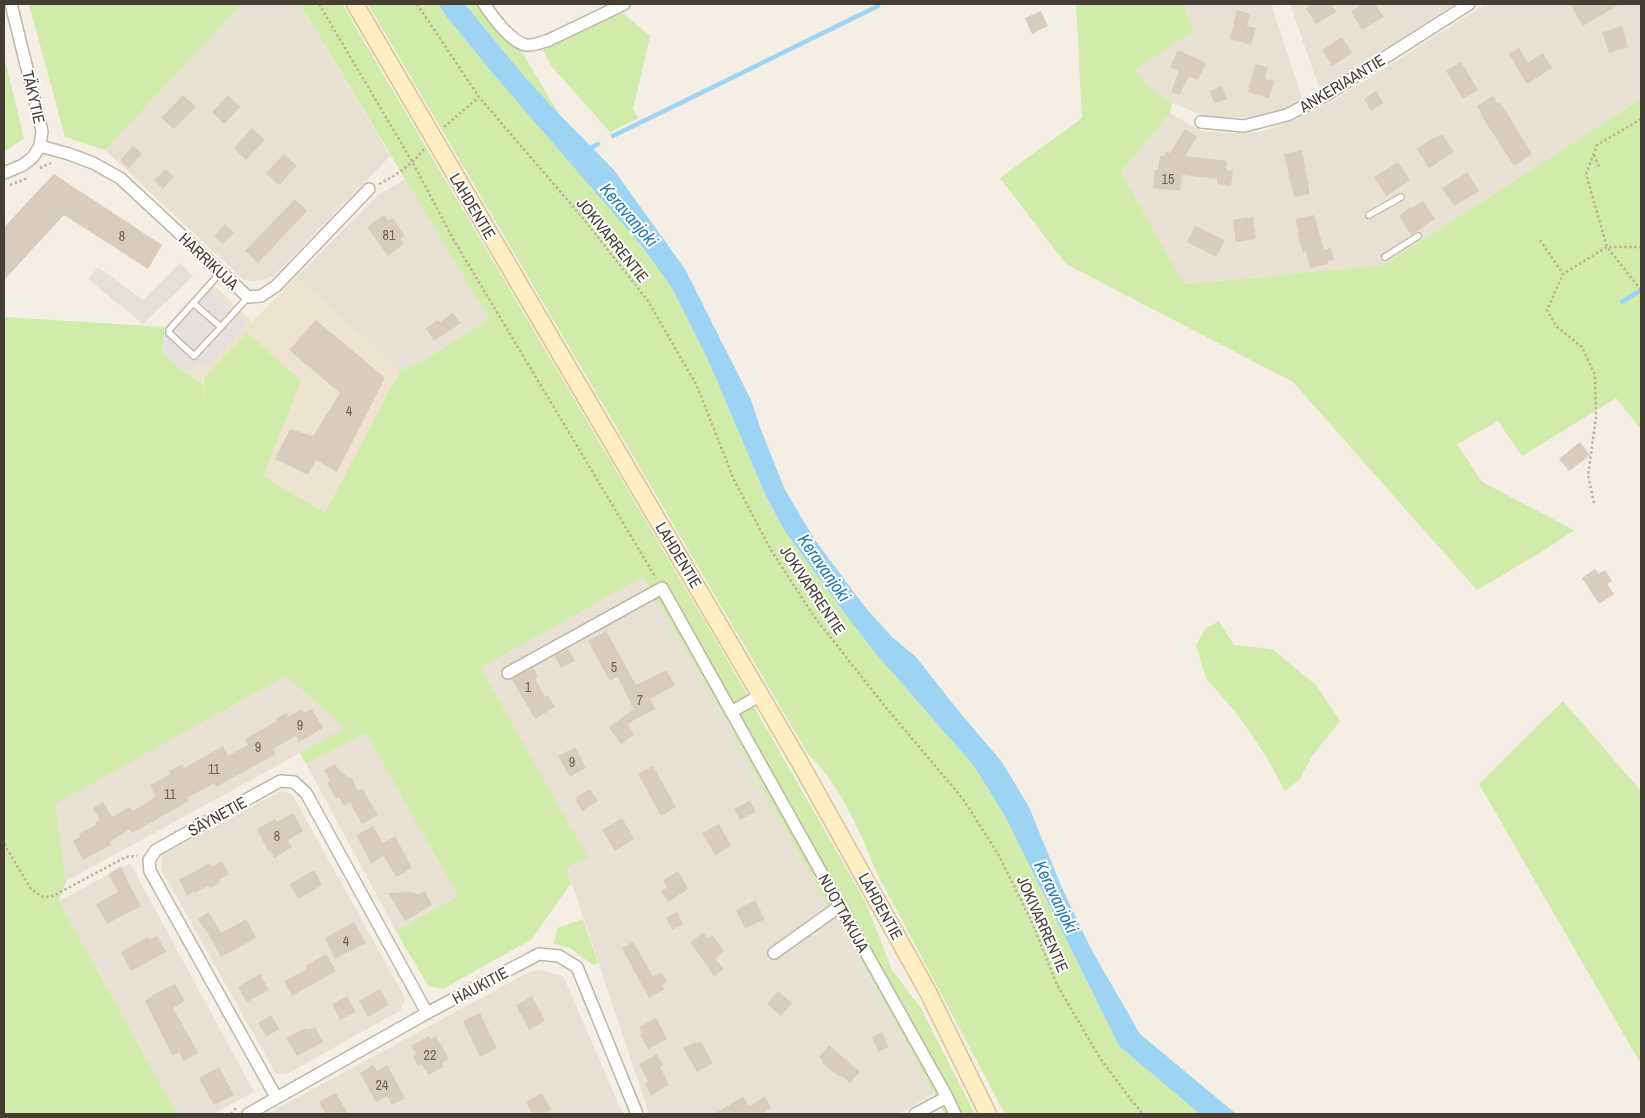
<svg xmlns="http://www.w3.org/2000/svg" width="1645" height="1118" viewBox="0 0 1645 1118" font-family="'Archivo Narrow',sans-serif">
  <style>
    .residential { fill: #e8e0d2 }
    .education { fill: #eee3ce }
    .green { fill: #d1ebab }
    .parking { fill: #e4e1dd }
    .water { fill: #9dd4f4 }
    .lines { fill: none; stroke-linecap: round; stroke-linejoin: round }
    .stream { stroke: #9dd4f4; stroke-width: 4.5 }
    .building { fill: #d9ccbc }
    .service-casing { stroke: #bfb6a7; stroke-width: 8 }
    .minor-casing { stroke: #bfb6a7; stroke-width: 14 }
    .secondary-casing { stroke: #dac493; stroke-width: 19 }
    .path { stroke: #c2b197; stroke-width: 2.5; stroke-dasharray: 2.5 2.5; stroke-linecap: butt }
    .service { stroke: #fff; stroke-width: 5.5 }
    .minor { stroke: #fff; stroke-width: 11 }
    .secondary { stroke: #ffeec3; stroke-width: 16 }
    .labels { text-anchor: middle; stroke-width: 4; stroke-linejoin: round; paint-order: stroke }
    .number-label { font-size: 14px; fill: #6b6256 }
    .street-label { font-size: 16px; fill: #463e34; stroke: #fff }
    .water-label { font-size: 18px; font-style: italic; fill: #267bb1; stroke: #fff }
  </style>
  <rect width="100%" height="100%" fill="#f4eee5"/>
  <!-- residential -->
  <path class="residential" d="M242,4H300L390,156L274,276L258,281L244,280L105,150Z
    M1184,4H1271L1303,101L1274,113L1252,117L1210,118L1172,103L1151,89L1135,70L1193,32Z
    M1290,4H1455L1320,90Z
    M1486,4H1641V99L1384,265L1183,284L1121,172L1170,113L1201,131L1230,133L1261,132L1296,119L1336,99Z
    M405,179L489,319L423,361L400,371L296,277L378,195Z
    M643,577L730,725L756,777L828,905L841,923L934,1093L899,1114H649L567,868L587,858L481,668Z
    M286,676L346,728L66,881L54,804Z
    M366,733L458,896L396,931L306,764Z
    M281,791L292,794L405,998L401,1010L287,1074H276L161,869L162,855Z
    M130,863L254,1092L213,1114H177L59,901Z
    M542,970L563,976L623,1114H267L529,972Z"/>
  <!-- education -->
  <path class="education" d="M296,277L400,371L326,514L209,444L203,384L182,370L162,351L165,327L209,280L252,322Z"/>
  <!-- green -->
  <path class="green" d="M29,4H242L105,150L65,137Z
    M300,4H342L724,654L866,903L892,970L920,1007L975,1114H944L934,1093L841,923L828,905L756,777L730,725L643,577L481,668L588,858L567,868L571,883L532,939L443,989L428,986L396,931L458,896L366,733L306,764L300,753L345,728L286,676L55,804L66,881L59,901L177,1114H4V317L165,327L162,351L182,370L203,384L206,411L204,378L247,333L301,381L263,476L325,513L400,371L423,361L489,319Z
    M368,4H438L446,16L641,245L672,288L709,362L765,494L784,530L848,618L877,655L974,766L1006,818L1119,1046L1200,1114H1005L877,873C860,832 841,786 808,754Z
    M465,4H493L559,114L524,76Z
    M1076,4H1184L1193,32L1135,70L1151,89L1172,103L1170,113L1121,172L1184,284L1384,265L1641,99V429L1616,398L1522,456L1498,421L1457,444L1482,482L1574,530L1538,554L1477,590L1293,382L1066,264L1000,178L1082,118Z
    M622,12L650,36L633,109L638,118L610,132L552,67L543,50Z
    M4,56L24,138L4,152Z
    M1219,621L1234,645L1272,649L1316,685L1340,721L1312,756L1300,779L1285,791L1264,753L1237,714L1206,678L1196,645L1205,629Z
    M1563,701L1641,791V1064L1479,784Z
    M583,919L598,963L593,965L570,948L554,944L557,928Z"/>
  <!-- parking -->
  <path class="parking" d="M180,263L193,276L143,324L88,279L98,267L143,300Z
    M205,284L247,323L210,364L198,362L196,363L194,372L182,370L162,351L165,327Z"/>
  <!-- water -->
  <path class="water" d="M438,4H465L524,76L559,114L614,170L685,269L751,400L761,430L785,490L815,540L865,607L891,636L916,657L961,714L1002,762L1029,807L1062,888L1091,949L1140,1034L1236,1114H1200L1119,1046L1006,818L974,766L877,655L848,618L784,530L765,494L709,362L672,288L641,245L496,77L446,16Z"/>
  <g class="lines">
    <!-- stream -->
    <path class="stream" d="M613,136L878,6
      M588,149L598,144
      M1622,302L1641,290"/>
  </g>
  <!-- building -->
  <path class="building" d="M1314,4H1332L1336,12L1316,24L1306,8Z
    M1363,4H1375L1384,17L1362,30L1351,11Z
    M1570,4H1620L1583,26Z
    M1237,10L1250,14L1247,26L1256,28L1251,45L1230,39Z
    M1041,11L1048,26L1032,34L1025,18Z
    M1622,26L1628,47L1609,53L1602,32Z
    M1342,37L1352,53L1332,66L1322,50Z
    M1519,48L1528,63L1543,53L1552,68L1527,84L1509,54Z
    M1178,50L1206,63L1198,80L1189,76L1179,95L1171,92L1179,71L1170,67Z
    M1461,62L1478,90L1463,99L1446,71Z
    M1255,64L1268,67L1265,79L1274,81L1269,98L1248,92Z
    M1222,86L1227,99L1214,103L1210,91Z
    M1376,91L1383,103L1371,111L1364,99Z
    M183,95L196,107L174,129L161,118Z
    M228,95L240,107L224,124L212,112Z
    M1493,96L1498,104L1500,102L1532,154L1514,166L1481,115L1482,114L1477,106Z
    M252,128L265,140L246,160L234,148Z
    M1185,129L1197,137L1185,156L1227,161L1226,170L1233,171L1231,186L1217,184V179L1182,175L1180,191L1153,188L1155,170H1158L1160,156H1165L1166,152L1170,153Z
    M1442,134L1454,152L1429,168L1417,149L1431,139Z
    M133,146L142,154L129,168L120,160Z
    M1302,150L1310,194L1294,197L1284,154Z
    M284,154L297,166L279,185L266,173Z
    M1398,162L1410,180L1386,196L1374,177Z
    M166,169L174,177L163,189L154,180Z
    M1467,172L1479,191L1454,206L1442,188Z
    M54,174L162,245L148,269L64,215L4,280V227Z
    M295,199L307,211L258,263L245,251Z
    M1423,201L1435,219L1411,235L1399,216L1410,207L1412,208Z
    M384,215L388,221L393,218L405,236L401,239L404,244L388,256L367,227Z
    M1314,215L1324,250L1331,248L1334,260L1327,261L1328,264L1310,268L1306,251L1303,252L1299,239L1296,219Z
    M1253,217L1256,239L1236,242L1233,220Z
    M225,224L234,233L223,244L214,236Z
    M1195,226L1225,240L1217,257L1187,242Z
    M453,313L461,323L434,341L426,328L438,320L440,322Z
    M316,320L385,378L337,472L316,460L308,475L275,459L290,429L313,436L340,393L289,350Z
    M1580,442L1590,455L1569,471L1559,459Z
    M1595,569L1598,574L1605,570L1612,581L1607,584L1614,594L1599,604L1582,578Z
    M606,631L636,685L666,670L675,685L650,699L655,709L627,724L634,735L621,744L609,727L634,709L617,677L610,681L588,641Z
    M568,649L575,661L561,668L554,656Z
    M533,668L538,676L535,678L545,697L548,695L555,707L535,719L512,679Z
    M302,709L304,713L312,709L323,728L299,742L296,736L273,749L276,754L216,787L214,783L187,798L189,801L132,833L130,829L109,842L111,845L83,860L73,841L80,837L79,834L96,825L95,823L100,820L93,808L103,802L112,817L130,807L133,811L156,797L150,785L171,774L169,771L182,764L184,768L223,746L228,756L248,745L245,739L277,721L276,719L286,713L288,717Z
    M575,747L586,768L570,777L558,756Z
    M335,764L338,769L349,778L351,777L358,791L362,788L378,815L362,824L350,802L344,806L339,797L336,799L327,782L330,781L324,770Z
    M653,766L676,807L661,816L638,774Z
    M590,789L598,801L582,811L575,798Z
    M750,801L756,812L740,820L734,809Z
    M293,813L303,831L288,840L292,847L274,858L270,850L268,851L257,829L275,819L277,822Z
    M622,818L634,839L615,851L602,830Z
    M719,824L731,846L715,855L702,833Z
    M373,826L383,843L395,836L412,868L396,877L384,856L371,863L356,835Z
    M222,861L229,874L219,880L220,882L210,888L208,886L195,893L194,891L187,895L179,880L210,863L212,867Z
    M121,867L126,876L125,877L141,906L107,924L96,904L118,892L108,874Z
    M314,870L322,885L298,899L290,884Z
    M678,871L688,889L668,902L661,891L667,888L663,880Z
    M425,891L432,905L405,921L388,893L410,892L419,894Z
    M755,900L765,919L745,929L736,910Z
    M209,912L221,933L246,919L256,938L221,957L205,928L204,929L198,919Z
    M677,912L683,924L672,930L666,918Z
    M354,922L366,943L335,959L325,938Z
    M704,932L708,938L712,935L724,951L715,959L724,969L714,976L690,942Z
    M157,936L166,952L131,971L121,952L148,937L149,940Z
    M633,942L653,976L662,972L667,982L662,985L665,989L649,998L622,948Z
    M326,954L336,971L292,996L284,981L307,969L305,966Z
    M260,974L269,990L247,1002L238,987Z
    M175,984L185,1001L173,1008L198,1053L184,1061L179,1052L172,1055L145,1001L153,996L152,995Z
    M380,989L389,1005L368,1017L359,1001Z
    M778,991L792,1003L781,1016L767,1004Z
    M347,996L356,1012L340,1020L332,1004Z
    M532,996L545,1021L529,1030L516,1005Z
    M480,1013L497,1048L480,1057L463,1021Z
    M271,1015L279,1029L266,1037L258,1023Z
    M656,1018L667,1039L648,1049L640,1035L642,1034L639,1027Z
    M315,1027L323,1042L297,1056L286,1038L306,1028L307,1030Z
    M882,1032L889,1047L879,1052L872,1037Z
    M429,1036L431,1039L436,1036L449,1059L442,1063L444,1066L429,1075L421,1064L418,1066L413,1056L416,1054L411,1046Z
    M695,1042L696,1044L701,1042L713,1063L697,1072L683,1048Z
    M829,1045L860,1072L850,1083L842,1076L840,1077L821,1062L823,1060L819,1057Z
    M657,1054L663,1065L660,1067L669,1085L651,1095L645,1084L648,1082L639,1064Z
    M373,1065L377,1071L387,1065L405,1098L392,1105L387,1096L376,1102L360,1073Z
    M219,1067L234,1095L214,1105L199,1078Z
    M336,1093L348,1114H326L319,1102Z
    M542,1093L551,1110L542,1114H532L526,1102Z
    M743,1097L749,1106L765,1097L771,1108L761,1114H714Z"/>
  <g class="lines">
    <defs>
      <path id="service" d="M1369,215L1401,197
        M1385,257L1418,236
        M193,303L221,327L248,297
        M221,327L194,356L169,333V330L221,272"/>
      <path id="minor" d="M484,4C492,16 511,42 526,45C534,46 542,42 549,40L624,4
        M1201,122L1244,126L1287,115L1326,95L1469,4
        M40,146L69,154L93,163L120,178L248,297L261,296L276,286L369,189
        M4,173L23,165L33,157L40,146L41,139L42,131L33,93L11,4
        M508,673L662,588L947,1097L955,1114
        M731,712L761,695
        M774,953L840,906
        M276,1097L150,871L149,860L156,850L280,781L294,782L306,793L427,1013
        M248,1114L427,1013L539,954L559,956L577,967L637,1114
        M915,1114L947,1097"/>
      <path id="secondary" d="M355,4L799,761L928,992L988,1114"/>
    </defs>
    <!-- service casing -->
    <use href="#service" class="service-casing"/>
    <!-- minor casing -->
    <use href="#minor" class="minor-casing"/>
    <!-- secondary casing -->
    <use href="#secondary" class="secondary-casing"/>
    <!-- path -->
    <path class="path" d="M319,4L413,163L452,237L656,578
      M417,4L479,97L582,217L648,301L697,386L734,480L771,550L813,615L883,704L963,799L998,854L1032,922L1057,985L1100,1058L1132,1101L1143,1114
      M1641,119L1597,145L1586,174L1607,247L1641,290
      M444,127L479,97
      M1594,155L1600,169
      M40,168L51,163
      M379,184C397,175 411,165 424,149
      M10,185L28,178
      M1540,240L1563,274
      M1594,503L1588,475L1596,417L1595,375L1582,347L1556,326L1547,310L1563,274L1607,247H1641
      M4,844L31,889L43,897L53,896L126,857L137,856
      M231,1114L236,1108"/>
    <!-- service -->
    <use href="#service" class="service"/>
    <!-- minor -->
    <use href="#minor" class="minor"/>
    <!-- secondary -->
    <use href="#secondary" class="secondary"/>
  </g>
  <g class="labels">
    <!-- number labels -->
    <g class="number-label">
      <text x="1168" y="184">15</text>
      <text x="389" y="240">81</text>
      <text x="122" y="241">8</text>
      <text x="349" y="416">4</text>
      <text x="614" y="672">5</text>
      <text x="528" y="692">1</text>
      <text x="640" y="705">7</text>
      <text x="300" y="730">9</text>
      <text x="258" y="752">9</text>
      <text x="572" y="767">9</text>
      <text x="214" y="774">11</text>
      <text x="170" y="799">11</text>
      <text x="277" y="841">8</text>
      <text x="346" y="946">4</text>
      <text x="430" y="1060">22</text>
      <text x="382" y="1090">24</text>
    </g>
    <!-- street labels -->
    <g class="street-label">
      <text transform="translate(1342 83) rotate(-31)" y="6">ANKERIAANTIE</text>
      <text transform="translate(34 97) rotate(77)" y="6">TÄKYTIE</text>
      <text transform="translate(473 206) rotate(59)" y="6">LAHDENTIE</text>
      <text transform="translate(613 240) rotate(51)" y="6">JOKIVARRENTIE</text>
      <text transform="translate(209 261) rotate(43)" y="6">HARRIKUJA</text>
      <text transform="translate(679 555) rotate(59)" y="6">LAHDENTIE</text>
      <text transform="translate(813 590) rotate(56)" y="6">JOKIVARRENTIE</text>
      <text transform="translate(217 816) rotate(-29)" y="6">SÄYNETIE</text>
      <text transform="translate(881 906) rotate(61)" y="6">LAHDENTIE</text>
      <text transform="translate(844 913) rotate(61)" y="6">NUOTTAKUJA</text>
      <text transform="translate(1043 924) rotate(66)" y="6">JOKIVARRENTIE</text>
      <text transform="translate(480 985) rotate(-28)" y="6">HAUKITIE</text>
    </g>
    <!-- water labels -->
    <g class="water-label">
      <text transform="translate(629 215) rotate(49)" y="6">Keravanjoki</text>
      <text transform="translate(824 568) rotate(55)" y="6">Keravanjoki</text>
      <text transform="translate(1056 897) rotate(64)" y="6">Keravanjoki</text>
    </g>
  </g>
  <!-- border -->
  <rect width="1645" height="1118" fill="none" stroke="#463e34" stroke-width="10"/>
</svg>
